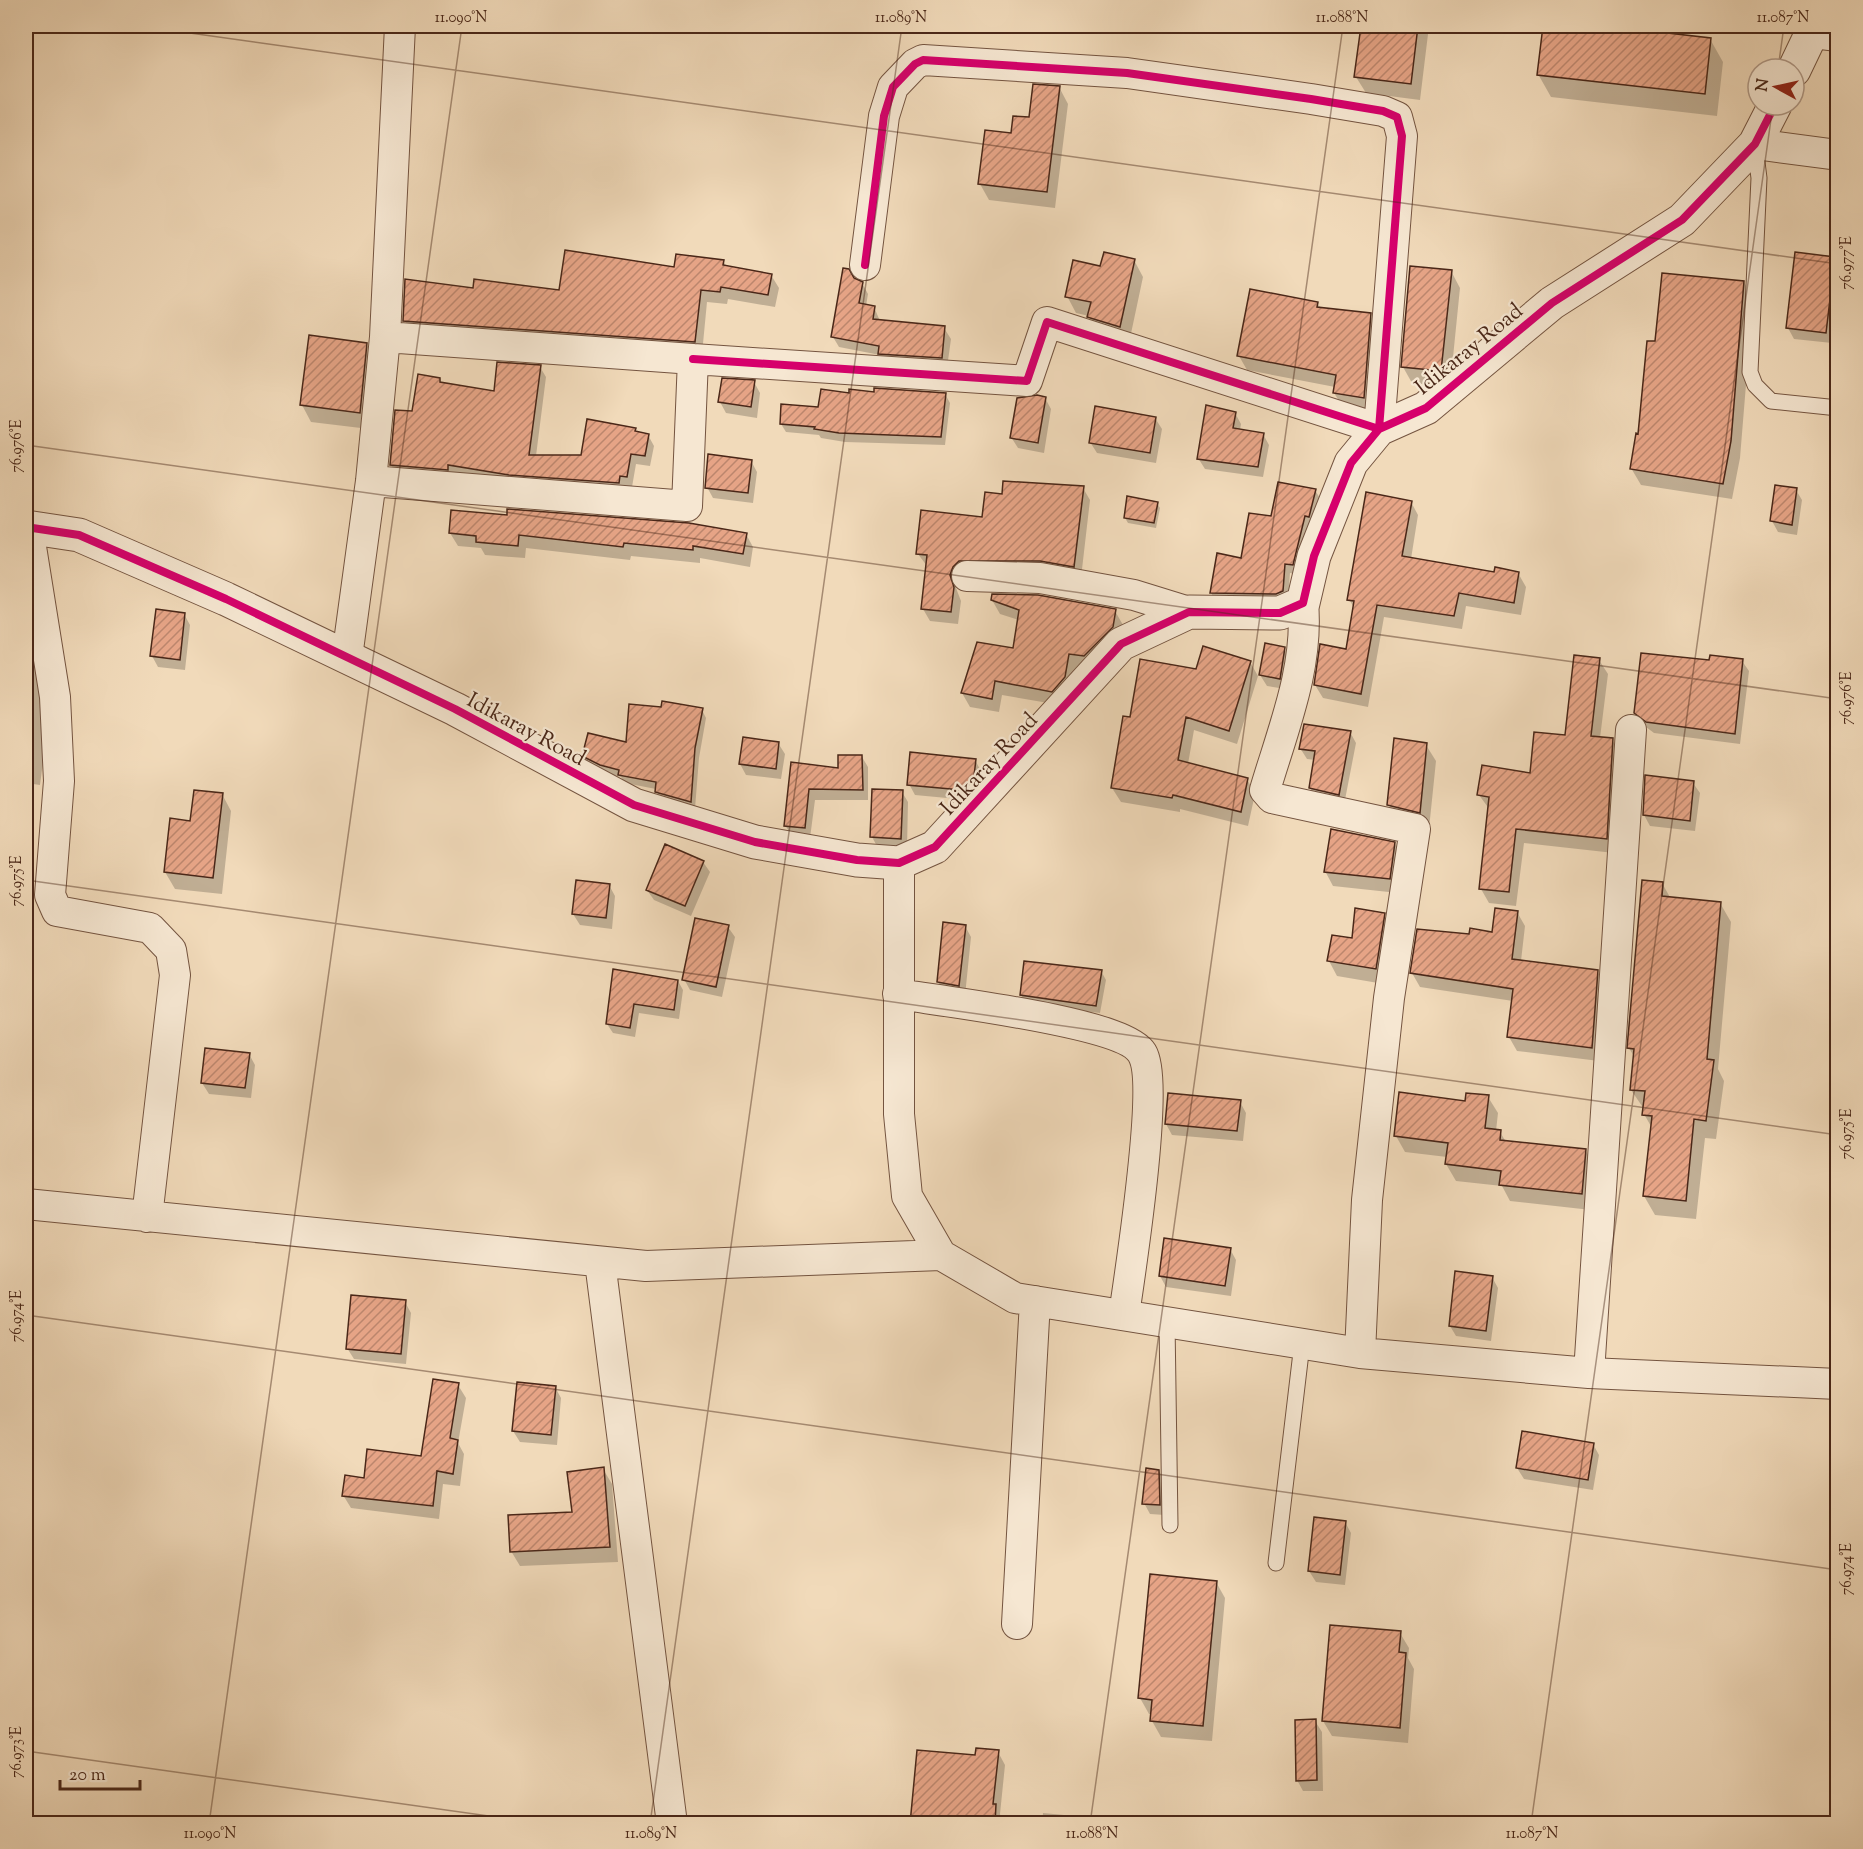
<svg xmlns="http://www.w3.org/2000/svg" width="1863" height="1849" viewBox="0 0 1863 1849" font-family="'Sorts Mill Goudy',serif">
  <style>
    .shadow { fill: #0003 }
    .building { fill: url(#building-hatch); stroke: #4a2718; stroke-width: 1.5 }
    .lines { fill: none; stroke-linecap: round; stroke-linejoin: round }
    .service-casing { stroke: #745440; stroke-width: 17 }
    .minor-casing { stroke: #745440; stroke-width: 32 }
    .tertiary-casing { stroke: #745440; stroke-width: 35 }
    .service { stroke: #f6e7d2; stroke-width: 15 }
    .minor { stroke: #f6e7d2; stroke-width: 30 }
    .tertiary { stroke: #f6e7d2; stroke-width: 33 }
    .cycleway-casing { stroke: #f6e7d2; stroke-width: 11 }
    .cycleway { stroke: #d6006c; stroke-width: 8 }
    .ticks { fill: none; stroke: #4a2718; stroke-width: 1.5; stroke-opacity: 0.45 }
    .labels { text-anchor: middle; stroke-width: 4.5; stroke-linejoin: round; paint-order: stroke }
    .street-label { font-size: 22px; fill: #4a2718; stroke: #f6e7d2 }
    .neatline { fill: none; stroke: #4a2718; stroke-width: 2 }
    .ticks-label { font-size: 15px; text-anchor: middle; fill: #4a2718 }
  </style>
  <defs>
    <pattern id="building-hatch" width="6" height="6" patternUnits="userSpaceOnUse" patternTransform="scale(1.5)"><rect width="6" height="6" fill="#e6a486"/><path d="M-1 1l2-2M0 6l6-6M5 7l2-2" fill="none" stroke="#bc866d"/></pattern>
  </defs>
  <rect width="100%" height="100%" fill="#f1daba"/>
  <filter id="stains"><feTurbulence type="fractalNoise" baseFrequency=".00333" numOctaves="4"/><feColorMatrix values="0 0 0 0 .2 0 0 0 0 .09 0 0 0 0 .02 0 0 0 .5 -.17"/></filter>
  <radialGradient id="worn" r=".72"><stop offset=".6" stop-color="#630" stop-opacity="0"/><stop offset="1" stop-color="#630" stop-opacity=".3"/></radialGradient>
  <!-- shadow -->
  <path class="shadow" d="M1362,26H1429L1420,100L1366,93L1356,77Z
    M1544,26H1593L1710,39L1723,62L1717,116L1551,97L1538,74Z
    M1059,87L1068,104L1055,208L989,200L980,184L1012,135Z
    M1834,258L1838,265V291L1832,343L1794,339L1788,328Z
    M1134,260L1143,277L1129,343L1099,333L1089,316L1076,313L1067,296L1102,268Z
    M723,261L727,267L771,275L779,288L775,307L728,299L727,304L707,302L702,354L412,333L405,321L474,290L560,291Z
    M1451,271L1460,288L1450,387L1412,383L1403,367Z
    M853,280L862,283L868,294L866,306L874,307L880,321L944,328L951,339L947,368L886,364L880,355L839,347L833,337Z
    M1744,282L1753,299L1740,458L1732,499L1641,485L1631,468L1656,343Z
    M1317,303L1321,309L1370,315L1378,329L1371,412L1343,407L1334,393L1335,387L1247,370L1239,356Z
    M366,344L376,361L369,429L311,422L302,405Z
    M540,367L546,377L536,456H582L635,429L637,433L648,435L654,446L650,466L636,464L632,487L398,476L391,465L413,413L440,379L442,384L495,393Z
    M754,382L760,393L757,418L726,413L720,402Z
    M875,393L945,394L950,403L945,445L845,442L821,438L819,435L786,432L781,424L850,395Z
    M1045,398L1051,409L1044,453L1018,448L1011,437Z
    M1235,413L1241,424L1240,430L1263,434L1269,445L1263,477L1205,469L1198,458Z
    M1155,418L1162,429L1156,463L1097,453L1090,442Z
    M751,461L757,472L753,503L713,498L707,487Z
    M1083,488L1090,500L1081,578L959,579L956,588L961,601L958,624L930,621L923,609L927,566L918,554L984,519L1003,495Z
    M1315,490L1321,500L1298,575L1290,573L1288,602L1217,603L1211,593L1218,555L1242,559L1272,518Z
    M1796,490L1802,500L1797,535L1778,532L1772,521Z
    M1411,502L1418,515L1411,559L1495,574L1518,573L1526,587L1521,615L1466,606L1462,629L1384,617L1368,707L1323,698L1315,685L1347,650L1354,608L1349,599Z
    M1157,503L1160,508L1156,528L1128,523L1125,518Z
    M450,533L746,534L753,547L750,567L700,558V563L631,556L630,560L526,548L525,558L485,555L481,548L458,546Z
    M992,600L1115,611L1123,625L1120,642L1092,670L1077,668L1072,692L1060,705L1002,695L999,712L970,707L962,693L1014,650L1019,620L1000,614Z
    M184,614L190,625L185,670L158,667L152,656Z
    M1284,648L1290,659L1285,689L1267,686L1260,675Z
    M26,650H29L35,661L42,702L45,747L40,785L26,783Z
    M1599,660L1608,674L1600,738L1612,740L1621,754L1614,853L1524,843L1516,906L1489,903L1481,889L1490,810L1479,795L1531,775L1566,736Z
    M1742,661L1749,671L1740,744L1654,733L1642,724L1636,713L1711,662Z
    M1250,662L1258,676L1237,744L1194,730L1188,764L1247,779L1255,794L1248,826L1180,809V812L1121,802L1112,788L1132,719L1197,671Z
    M662,708L702,710L706,718L699,758L695,809L661,800L656,789L625,783L621,777L606,773L588,764L584,756L627,744Z
    M1350,732L1356,743L1344,805L1317,799L1310,788L1315,760L1307,759L1300,748Z
    M778,743L785,754L781,779L746,775L740,764Z
    M1426,745L1436,761L1429,829L1398,822L1389,805Z
    M862,757L868,767V800H815L810,838L792,836L785,825L792,764L839,770Z
    M975,760L981,771L980,787L968,800L915,795L909,784Z
    M1693,783L1700,793L1695,831L1650,826L1644,815Z
    M902,792L908,802L907,849L878,848L872,837Z
    M222,794L231,811L222,894L175,889L165,872L192,823Z
    M1395,844L1403,858L1398,893L1333,886L1325,871Z
    M703,862L710,872L691,916L654,900L647,890Z
    M1662,883L1671,899L1720,903L1731,922L1718,1069L1724,1081L1716,1139L1705,1138L1696,1219L1655,1215L1644,1196L1652,1128L1644,1114V1109L1631,1090L1635,1058L1629,1048Z
    M609,885L615,896L612,929L580,925L573,914Z
    M1517,912L1525,926L1521,961L1597,971L1605,985L1599,1061L1517,1051L1509,1037L1513,1001L1420,987L1412,973L1470,935L1493,934Z
    M1384,915L1392,930L1384,984L1337,976L1329,961Z
    M965,926L971,937L965,996L944,993L938,982Z
    M728,927L735,937L722,997L690,990L684,979Z
    M614,971L678,981L683,990L679,1019L639,1013L635,1037L613,1033L607,1024Z
    M1101,971L1106,980L1100,1013L1026,1004L1021,995Z
    M249,1054L255,1065L251,1098L209,1094L202,1083Z
    M1488,1097L1498,1113L1496,1131L1500,1132L1506,1142L1585,1150L1595,1167L1591,1210L1510,1201L1502,1186L1456,1181L1446,1164L1447,1157L1405,1152L1396,1136L1467,1102Z
    M1240,1102L1246,1113L1243,1141L1172,1135L1166,1124Z
    M1230,1249L1236,1260L1231,1296L1166,1287L1160,1276Z
    M1492,1277L1498,1288L1491,1341L1456,1336L1450,1326Z
    M405,1302L411,1313L406,1364L354,1359L347,1348Z
    M458,1385L466,1398L458,1443L464,1454L460,1486L443,1484L439,1519L351,1508L343,1495L365,1480L422,1457Z
    M555,1387L561,1398L557,1445L520,1442L513,1431Z
    M1593,1444L1599,1455L1593,1490L1524,1479L1517,1468Z
    M603,1469L612,1484L618,1562L520,1566L511,1551L574,1513Z
    M1159,1471L1165,1482V1515L1150,1514L1144,1503Z
    M1345,1522L1351,1533L1345,1585L1316,1582L1309,1571Z
    M1216,1582L1225,1598L1212,1741L1161,1737L1152,1721V1714H1149L1140,1698Z
    M1400,1633L1409,1648L1408,1658L1414,1669L1408,1743L1332,1736L1323,1721Z
    M1315,1721L1322,1732L1323,1791H1303L1297,1780Z
    M918,1751L976,1756L998,1752L1005,1765L1000,1814L1002,1824H910Z
    M1043,1813L1128,1821L1130,1824H1042Z"/>
  <!-- building -->
  <path class="building" d="M1361,26H1418L1411,84L1354,77Z
    M1543,26H1606L1711,38L1705,94L1537,75Z
    M1033,84L1060,86L1047,192L978,184L985,130L1011,133L1013,116L1029,117Z
    M565,250L674,267L676,254L724,260L723,265L772,274L768,295L721,287L720,292L701,290L695,342L403,321L405,279L473,288L474,279L559,290Z
    M1104,252L1135,259L1120,327L1087,317L1091,302L1065,297L1073,260L1100,266Z
    M1795,252L1835,257L1826,333L1786,328Z
    M1410,266L1452,270L1441,371L1401,367Z
    M843,268L849,269L854,278L863,282L859,303L875,306L873,319L945,326L942,358L878,354L879,346L831,337Z
    M1662,273L1744,281L1731,441L1723,484L1630,469L1636,433L1638,434L1647,341H1655Z
    M1250,289L1318,302L1317,307L1371,313L1364,398L1333,393L1336,375L1237,356Z
    M309,335L367,343L360,413L300,405Z
    M497,362L541,365L529,455H581L587,419L636,428L635,431L649,434L645,456L631,454L627,477L620,476L619,483L509,475L448,465V470L390,465L395,410L412,411L418,374L440,378V382L494,391Z
    M722,378L755,380L751,407L718,402Z
    M874,388L946,393L941,437L839,433L814,429L815,427L780,424L781,404L818,407L821,389L849,393V389L874,392Z
    M1037,395L1046,397L1038,443L1010,438L1017,398Z
    M1206,405L1236,412L1233,428L1264,433L1258,467L1197,459Z
    M1095,406L1156,417L1150,453L1089,443Z
    M708,454L752,460L748,493L705,488Z
    M1003,481L1084,486L1074,567L1040,561H959L953,567L950,575L954,587L951,612L921,609L927,555L916,554L921,510L982,517L985,492L1002,494Z
    M1278,482L1316,489L1309,517L1305,516L1293,565L1285,564L1283,591L1276,594L1210,593L1217,553L1241,558L1249,513L1271,516Z
    M1775,485L1797,488L1792,525L1770,521Z
    M1366,492L1412,501L1402,556L1494,572L1495,567L1519,572L1514,603L1459,593L1454,616L1377,605L1361,694L1314,685L1320,644L1346,649L1354,601L1347,600Z
    M1127,496L1158,502L1154,523L1124,518Z
    M507,509L689,523L747,533L743,554L693,546V550L624,543L623,547L519,535L518,546L476,542V536L449,533L451,510L507,515Z
    M992,594L1038,595L1116,609L1113,627L1084,656L1069,654L1065,677L1052,692L995,681L992,699L961,693L977,642L1013,648L1019,610L991,600Z
    M156,609L185,613L180,660L150,656Z
    M1265,643L1285,647L1280,679L1259,675Z
    M1203,646L1251,661L1229,731L1186,717L1178,760L1248,778L1241,812L1173,795L1172,798L1111,788L1123,716L1130,717L1140,659L1196,669Z
    M1641,653L1709,660L1710,655L1743,659L1735,734L1646,722L1634,713Z
    M1574,655L1600,658L1591,736L1613,738L1607,839L1516,829L1509,892L1479,889L1489,797L1477,795L1482,765L1530,773L1534,732L1565,735Z
    M662,701L703,708L695,748L691,802L655,792L656,782L618,775L619,770L600,765L582,756L588,733L626,742L629,704L661,707Z
    M1304,724L1351,731L1339,795L1309,788L1315,751L1299,749Z
    M743,737L779,742L776,769L739,764Z
    M1394,738L1427,743L1420,813L1387,805Z
    M910,752L976,759L974,776L962,790L907,785Z
    M838,755H862L863,790L809,789L805,828L784,826L791,762L838,768Z
    M1645,775L1694,781L1690,821L1643,815Z
    M872,789L903,790L901,839L870,837Z
    M194,790L223,793L213,878L164,872L170,818L190,821Z
    M1331,829L1395,842L1390,879L1324,872Z
    M665,844L704,861L685,906L646,890Z
    M576,880L610,884L606,918L572,914Z
    M1642,880L1663,882L1662,896L1721,902L1707,1059L1714,1060L1706,1121L1694,1119L1686,1201L1643,1196L1652,1116L1642,1115L1645,1091L1630,1090L1634,1049L1627,1048Z
    M1355,908L1385,913L1376,969L1327,961L1332,935L1352,938Z
    M1495,908L1518,911L1512,959L1598,970L1592,1048L1507,1037L1513,989L1410,973L1417,929L1469,934L1470,928L1492,932Z
    M695,918L729,925L716,987L682,980Z
    M943,922L966,925L959,986L937,982Z
    M1024,961L1102,970L1096,1006L1020,995Z
    M613,969L678,980L674,1010L634,1004L630,1028L606,1024Z
    M205,1048L250,1053L245,1088L201,1083Z
    M1399,1092L1465,1101L1466,1093L1489,1095L1485,1128L1501,1130L1500,1140L1586,1149L1582,1194L1499,1185L1501,1171L1445,1164L1448,1143L1394,1136Z
    M1168,1093L1241,1100L1237,1131L1165,1124Z
    M1164,1238L1231,1248L1225,1286L1159,1276Z
    M1455,1271L1493,1276L1486,1331L1449,1326Z
    M351,1295L406,1300L401,1354L346,1349Z
    M433,1379L459,1383L450,1438L458,1440L453,1474L437,1471L433,1506L342,1496L345,1475L364,1478L367,1449L421,1456Z
    M517,1382L556,1386L551,1435L512,1431Z
    M1522,1431L1594,1443L1588,1480L1516,1468Z
    M604,1467L610,1547L510,1552L508,1515L572,1512L567,1472Z
    M1146,1468L1159,1470L1160,1505L1142,1504Z
    M1314,1517L1346,1521L1340,1575L1308,1571Z
    M1150,1574L1217,1581L1203,1726L1150,1721L1152,1700L1138,1698Z
    M1330,1625L1401,1631L1399,1652L1406,1653L1400,1728L1322,1721Z
    M1316,1719L1317,1780L1296,1781L1295,1720Z
    M976,1748L999,1750L993,1804H996L995,1824H910L917,1750L975,1755Z"/>
  <g class="lines">
    <defs>
      <path id="service" d="M1755,147L1759,178L1750,372L1755,385L1771,401L1838,408
        M1167,1322L1170,1525
        M1276,1563L1302,1344"/>
      <path id="minor" d="M1813,33L1838,36
        M1755,144L1838,155
        M693,359L1027,381L1047,322L1379,429L1402,136L1397,117L1383,111L1311,99L1127,73L923,60L915,64L893,87L884,116L865,265
        M371,481L687,506L693,359L385,337
        M28,528L55,697L59,781L50,895L57,911L150,928L171,950L175,975L147,1217
        M967,576L1040,578L1134,595L1189,612
        M1303,603C1309,667 1283,729 1265,790L1272,798L1415,829L1389,998L1367,1200L1360,1353
        M347,657L371,481L385,337L400,26
        M899,863V1114L907,1196L941,1255L1015,1298L1360,1353L1589,1373L1838,1384
        M898,994C940,1001 1123,1022 1142,1053C1160,1082 1130,1273 1124,1315
        M26,1204L646,1266L941,1255
        M600,1262L672,1824
        M1589,1373L1631,730
        M1017,1624L1035,1301"/>
      <path id="tertiary" d="M1794,70L1815,26
        M26,527L79,535L226,599L455,709L634,805L755,842L857,860L899,863L935,847L1121,644L1189,612L1280,613L1303,603L1314,556L1351,463L1379,429L1426,408L1552,303L1682,220L1755,144L1775,105"/>
    </defs>
    <!-- service casing -->
    <use href="#service" class="service-casing"/>
    <!-- minor casing -->
    <use href="#minor" class="minor-casing"/>
    <!-- tertiary casing -->
    <use href="#tertiary" class="tertiary-casing"/>
    <!-- service -->
    <use href="#service" class="service"/>
    <!-- minor -->
    <use href="#minor" class="minor"/>
    <!-- tertiary -->
    <use href="#tertiary" class="tertiary"/>
    <defs>
      <path id="cycleway" d="M693,359L1027,381L1047,322L1379,429L1402,136L1397,117L1383,111L1311,99L1127,73L923,60L915,64L893,87L884,116L865,265
        M26,527L79,535L226,599L455,709L634,805L755,842L857,860L899,863L935,847L1121,644L1189,612L1280,613L1303,603L1314,556L1351,463L1379,429L1426,408L1552,303L1682,220L1755,144L1775,105"/>
    </defs>
    <!-- cycleway casing -->
    <use href="#cycleway" class="cycleway-casing"/>
    <!-- cycleway -->
    <use href="#cycleway" class="cycleway"/>
  </g>
  <!-- ticks -->
  <path class="ticks" d="M140,26L1838,264M1778,69L1784,26M26,445L1838,699M26,880L1838,1135M26,1315L1838,1570M26,1751L545,1824M209,1824L462,26M650,1824L902,26M1090,1824L1343,26M1531,1824L1773,105"/>
  <g class="labels">
    <!-- street labels -->
    <g class="street-label">
      <text transform="translate(1468 348) rotate(-39)" y="8">Idikaray Road</text>
      <text transform="translate(527 728) rotate(28)" y="8">Idikaray Road</text>
      <text transform="translate(988 763) rotate(-47)" y="8">Idikaray Road</text>
    </g>
  </g>
  <!-- margin -->
  <rect width="1863" height="1849" fill="none" stroke="#f1daba" stroke-width="66"/>
  <!-- north arrow -->
  <g transform="translate(1776 87) rotate(278)"><circle r="28" fill="#f6e7d2" stroke="#b19a88" stroke-width="1.5"/>
  <path d="M0-4.5L10 22L0 15L-10 22Z" fill="#8f2418"/>
  <text y="-9" font-size="16" font-weight="bold" text-anchor="middle" fill="#4a2718">N</text>
  </g>
  <!-- scale -->
  <path d="M60 1780v9h80v-9" fill="none" stroke="#4a2718" stroke-width="3"/>
  <text x="69" y="1780" font-size="18" fill="#4a2718" stroke="#f6e7d2" stroke-width="4.5" paint-order="stroke">20 m</text>
  <rect x="33" y="33" width="1797" height="1783" class="neatline"/>
  <g class="ticks-label">
    <text x="461" y="22">11.090°N</text>
    <text x="901" y="22">11.089°N</text>
    <text x="1342" y="22">11.088°N</text>
    <text x="1783" y="22">11.087°N</text>
    <text transform="translate(1846 263) rotate(-90)" y="5">76.977°E</text>
    <text transform="translate(16 446) rotate(-90)" y="5">76.976°E</text>
    <text transform="translate(1846 698) rotate(-90)" y="5">76.976°E</text>
    <text transform="translate(16 881) rotate(-90)" y="5">76.975°E</text>
    <text transform="translate(1846 1134) rotate(-90)" y="5">76.975°E</text>
    <text transform="translate(16 1316) rotate(-90)" y="5">76.974°E</text>
    <text transform="translate(1846 1569) rotate(-90)" y="5">76.974°E</text>
    <text transform="translate(16 1752) rotate(-90)" y="5">76.973°E</text>
    <text x="210" y="1838">11.090°N</text>
    <text x="651" y="1838">11.089°N</text>
    <text x="1092" y="1838">11.088°N</text>
    <text x="1532" y="1838">11.087°N</text>
  </g>
  <rect width="100%" height="100%" filter="url(#stains)"/>
  <rect width="100%" height="100%" fill="url(#worn)"/>
</svg>
